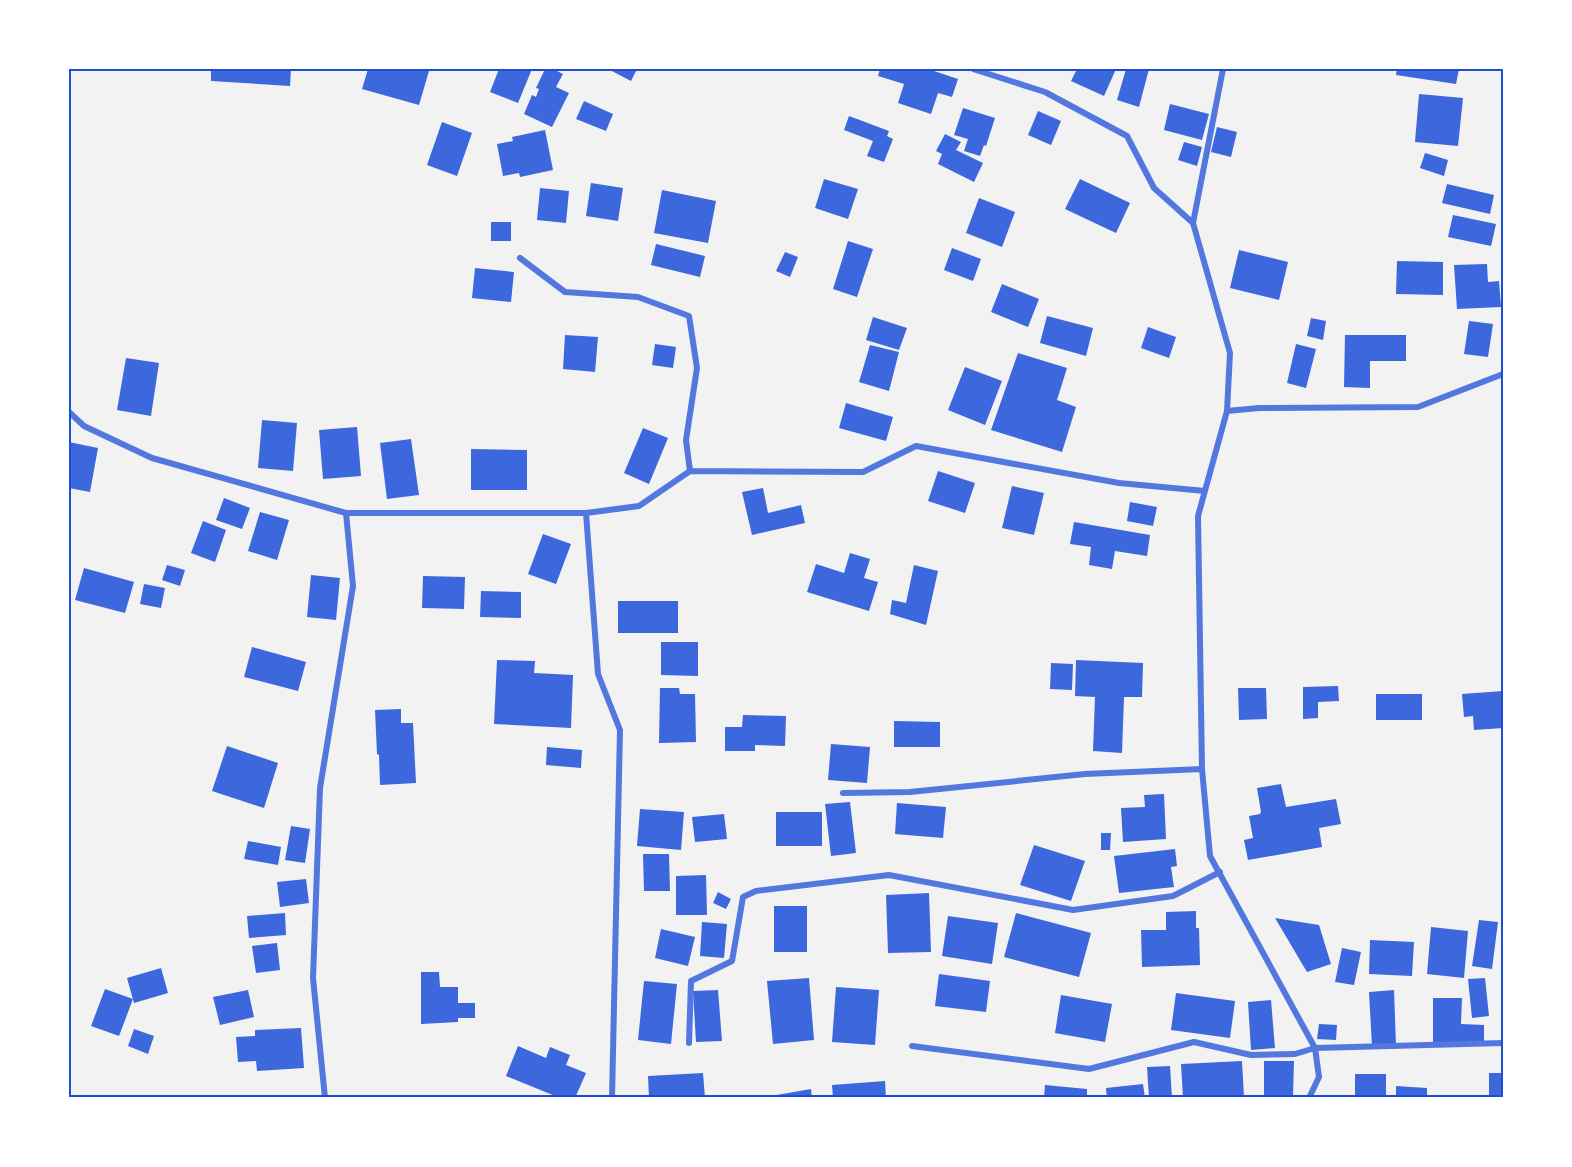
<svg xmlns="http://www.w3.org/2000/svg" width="1572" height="1167" viewBox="0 0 1572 1167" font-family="Cabin,sans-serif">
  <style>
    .building { fill: #3d67dc }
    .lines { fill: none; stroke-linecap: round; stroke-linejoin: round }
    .minor { stroke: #5277de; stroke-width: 6 }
    .neatline { fill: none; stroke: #1d4ed8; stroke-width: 2 }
  </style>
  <rect width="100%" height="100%" fill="#f2f2f2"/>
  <!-- building -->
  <path class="building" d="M211,69H291L290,86L211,81Z
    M368,69H422L429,71L419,105L362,89Z
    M499,69H532L518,103L490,92Z
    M545,69H553L563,74L556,87L569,93L552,127L524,114L532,95L536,97L539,89L536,88Z
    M608,69H637L631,81Z
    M880,69H928L958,79L952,97L938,93L931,114L898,103L904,84L878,76Z
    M1077,69H1116L1104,96L1071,81Z
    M1126,69H1149L1139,107L1117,100Z
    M1397,69H1459L1456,84L1396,75Z
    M1419,94L1463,98L1458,146L1415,142Z
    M584,101L613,114L606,131L576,119Z
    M1170,104L1209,114L1202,140L1164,130Z
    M963,108L995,118L986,146L984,145L980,156L964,151L968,139L954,135Z
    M1038,111L1061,121L1051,145L1028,135Z
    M849,116L889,131L887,136L893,139L884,162L867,156L873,141L844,130Z
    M442,122L472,133L457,176L427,165Z
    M1217,127L1237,132L1231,157L1211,152Z
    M545,130L553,170L520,177L519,173L503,176L497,144L513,141L512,137Z
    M945,134L961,142L956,150L983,163L974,182L938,164L942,154L936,151Z
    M1184,142L1202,147L1197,166L1178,160Z
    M1425,153L1448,160L1444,176L1420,168Z
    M824,179L858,189L848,219L815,208Z
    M1080,179L1130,203L1116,233L1065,209Z
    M591,183L623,188L618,221L586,216Z
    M1447,184L1494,195L1490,214L1442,203Z
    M540,188L569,191L566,223L537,220Z
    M662,190L716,201L708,243L654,233Z
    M979,198L1015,212L1002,247L966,233Z
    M1453,215L1496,224L1491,246L1448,237Z
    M491,222H511V241H491Z
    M848,241L873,249L857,297L833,289Z
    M656,244L705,256L700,277L651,265Z
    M952,248L981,259L973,281L944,270Z
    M1239,250L1288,262L1279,300L1230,288Z
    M785,252L798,257L790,277L776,271Z
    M1397,261L1443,262V295L1396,294Z
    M1487,264L1488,282L1499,281L1501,307L1457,309L1454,265Z
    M475,268L514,272L511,302L472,298Z
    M1002,284L1039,299L1028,327L991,312Z
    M1047,316L1093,328L1086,356L1040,343Z
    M873,317L907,328L899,350L866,340Z
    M1311,318L1326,321L1323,340L1307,336Z
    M1469,321L1493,324L1488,357L1464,354Z
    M1148,327L1176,337L1169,358L1141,348Z
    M565,335L598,337L595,372L563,369Z
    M1345,335H1406V361H1370V388L1344,387Z
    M655,344L676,347L673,368L652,365Z
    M1296,344L1316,349L1306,388L1287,383Z
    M870,345L899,352L889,391L859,382Z
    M1018,353L1067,368L1057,400L1076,407L1062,452L991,430Z
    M126,358L159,363L151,416L117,410Z
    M965,367L1002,381L985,425L948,410Z
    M846,403L893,417L886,441L839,428Z
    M262,420L297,423L293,471L258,468Z
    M357,427L361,476L323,479L319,430Z
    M643,428L668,438L649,484L624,473Z
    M411,439L419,495L387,499L380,443Z
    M69,442L98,448L90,492L69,488Z
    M471,449L527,450V490H471Z
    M938,471L975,483L965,513L928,501Z
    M1012,486L1044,493L1034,535L1002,528Z
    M763,488L768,513L801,505L805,523L752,535L742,492Z
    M224,498L250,508L242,529L216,520Z
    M1130,502L1157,507L1153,526L1127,521Z
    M260,512L289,520L277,560L248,551Z
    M203,521L226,530L215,562L191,553Z
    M1074,522L1150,535L1147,556L1115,551L1112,569L1089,565L1091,547L1070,544Z
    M543,534L571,544L556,584L528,574Z
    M850,553L870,559L864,578L878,582L869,611L807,592L816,564L844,573Z
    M167,565L185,570L180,586L162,580Z
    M914,565L938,571L926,625L890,614L892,600L906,603Z
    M84,568L134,582L125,613L75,600Z
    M311,575L340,578L336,620L307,617Z
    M423,576L465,577L464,609L422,608Z
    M144,584L165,588L161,608L140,604Z
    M481,591L521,592V618L480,617Z
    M618,601H678V633H618Z
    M661,642H698V676L661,675Z
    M252,647L306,662L298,691L244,677Z
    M497,660L535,661L534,673L573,675L571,728L494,724Z
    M1076,660L1143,663L1142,697H1124L1122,753L1093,751L1095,697L1075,696Z
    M1051,663L1073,664L1072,690L1050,689Z
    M1338,686L1339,701L1318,702V718L1303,719V687Z
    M660,688H679L680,694H695L696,742L659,743Z
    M1238,688H1266L1267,719L1239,720Z
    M1503,691V728L1474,730L1473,716L1464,717L1462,694Z
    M1376,694H1422V720H1376Z
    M401,709V723H413L416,783L380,785L379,755L377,754L375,710Z
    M743,715L786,716L785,746L755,745V751H725V727H742Z
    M894,721L940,722V747H894Z
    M831,744L870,747L867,783L828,780Z
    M227,746L278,763L264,808L212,791Z
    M547,747L582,750L581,768L546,765Z
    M1281,784L1286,807L1336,799L1341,824L1319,828L1322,847L1248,860L1244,840L1253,838L1249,816L1260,814L1261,812L1257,788Z
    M1164,794L1166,839L1123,842L1121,808L1145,807L1144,795Z
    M850,802L856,853L831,856L825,804Z
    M897,803L946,807L943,838L895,834Z
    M640,809L684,812L681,850L637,846Z
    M776,812H822V846H776Z
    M724,814L727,839L695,842L692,817Z
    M291,826L310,829L305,863L285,860Z
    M1101,833H1111L1110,850H1101Z
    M248,841L281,847L278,865L244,859Z
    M1034,845L1085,861L1071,901L1020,885Z
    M1175,849L1177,866L1171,867L1174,887L1119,893L1114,856Z
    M643,854H669L670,891H644Z
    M706,875L707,915H676V876Z
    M306,879L309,903L280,907L277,882Z
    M718,892L731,899L726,909L713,903Z
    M929,893L931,952L888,953L886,895Z
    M774,906H807V952H774Z
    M1196,911V928H1199L1200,965L1142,967L1141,930H1166V912Z
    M285,913L286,935L249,938L247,916Z
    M1016,913L1091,933L1079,977L1004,957Z
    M948,916L998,923L992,964L942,956Z
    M1275,918L1319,925L1331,964L1307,972Z
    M1479,920L1498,922L1492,969L1472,966Z
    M702,922L727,924L724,958L700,956Z
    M1431,927L1468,931L1464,978L1427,974Z
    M661,929L695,937L688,966L655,958Z
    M1370,940L1414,942L1412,976L1369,974Z
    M277,943L280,970L256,973L252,946Z
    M1342,948L1361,952L1354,985L1335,982Z
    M161,968L168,993L134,1003L127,978Z
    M421,972H439L440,987H458V1003H475V1018H458V1022L421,1024Z
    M939,974L990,981L986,1012L935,1006Z
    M809,978L814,1040L773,1044L767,981Z
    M1485,978L1489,1016L1472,1018L1468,979Z
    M644,981L677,984L671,1044L638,1040Z
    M836,987L879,990L875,1045L832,1042Z
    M105,989L133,999L119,1036L91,1026Z
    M248,990L254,1017L220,1025L213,997Z
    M718,990L722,1041L696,1042L693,991Z
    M1394,990L1396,1045L1372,1046L1369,992Z
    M1176,993L1235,1001L1230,1038L1171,1030Z
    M1061,995L1112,1004L1105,1042L1055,1033Z
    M1433,998H1462L1461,1024L1484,1025V1042L1433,1044Z
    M1271,1000L1275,1048L1251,1050L1248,1002Z
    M1319,1024L1337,1025L1336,1040L1317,1039Z
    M301,1028L304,1068L257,1071L256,1061L238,1062L236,1037L255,1036V1030Z
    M134,1029L154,1036L148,1054L128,1046Z
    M518,1046L546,1058L550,1047L570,1055L566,1065L586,1073L575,1098H560L506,1076Z
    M1242,1061L1244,1098H1183L1181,1064Z
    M1264,1061H1294L1293,1097L1264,1096Z
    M1170,1066L1172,1098H1149L1147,1067Z
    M703,1073L705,1098H649L648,1076Z
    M1489,1073H1503V1098H1489Z
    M1355,1074H1386V1098H1355Z
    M885,1081L886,1098H833L832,1085Z
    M1143,1084L1145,1098H1107L1106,1088Z
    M1045,1085L1087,1089V1098H1044Z
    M1396,1086L1427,1088V1098H1396Z
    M811,1089L812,1098H765V1097Z"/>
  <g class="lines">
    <!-- minor -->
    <path class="minor" d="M973,69L1045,92L1127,136L1154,188L1193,223L1230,353L1227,411L1198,516L1202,769L1210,856L1315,1048L1319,1077L1309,1098
      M1193,223L1223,69
      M520,258L565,292L638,297L689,316L697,368L686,440L690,471
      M1227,411L1259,408L1418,407L1503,374
      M69,412L84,426L152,458L346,513H586L639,506L690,471L863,472L916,446L1119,483L1205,491
      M586,513L598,674L620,730L612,1098
      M843,793L910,792L1085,774L1202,769
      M689,1043L691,981L732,961L743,897L756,891L889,875L1073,910L1173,896L1220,872
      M912,1046L1089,1069L1194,1042L1251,1055L1295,1054L1315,1048L1503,1043
      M325,1098L313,978L320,788L353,586L346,513"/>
  </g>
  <!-- border -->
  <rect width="1572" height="1167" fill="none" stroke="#ffffff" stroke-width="141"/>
  <rect x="70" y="70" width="1432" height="1026" class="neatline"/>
</svg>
